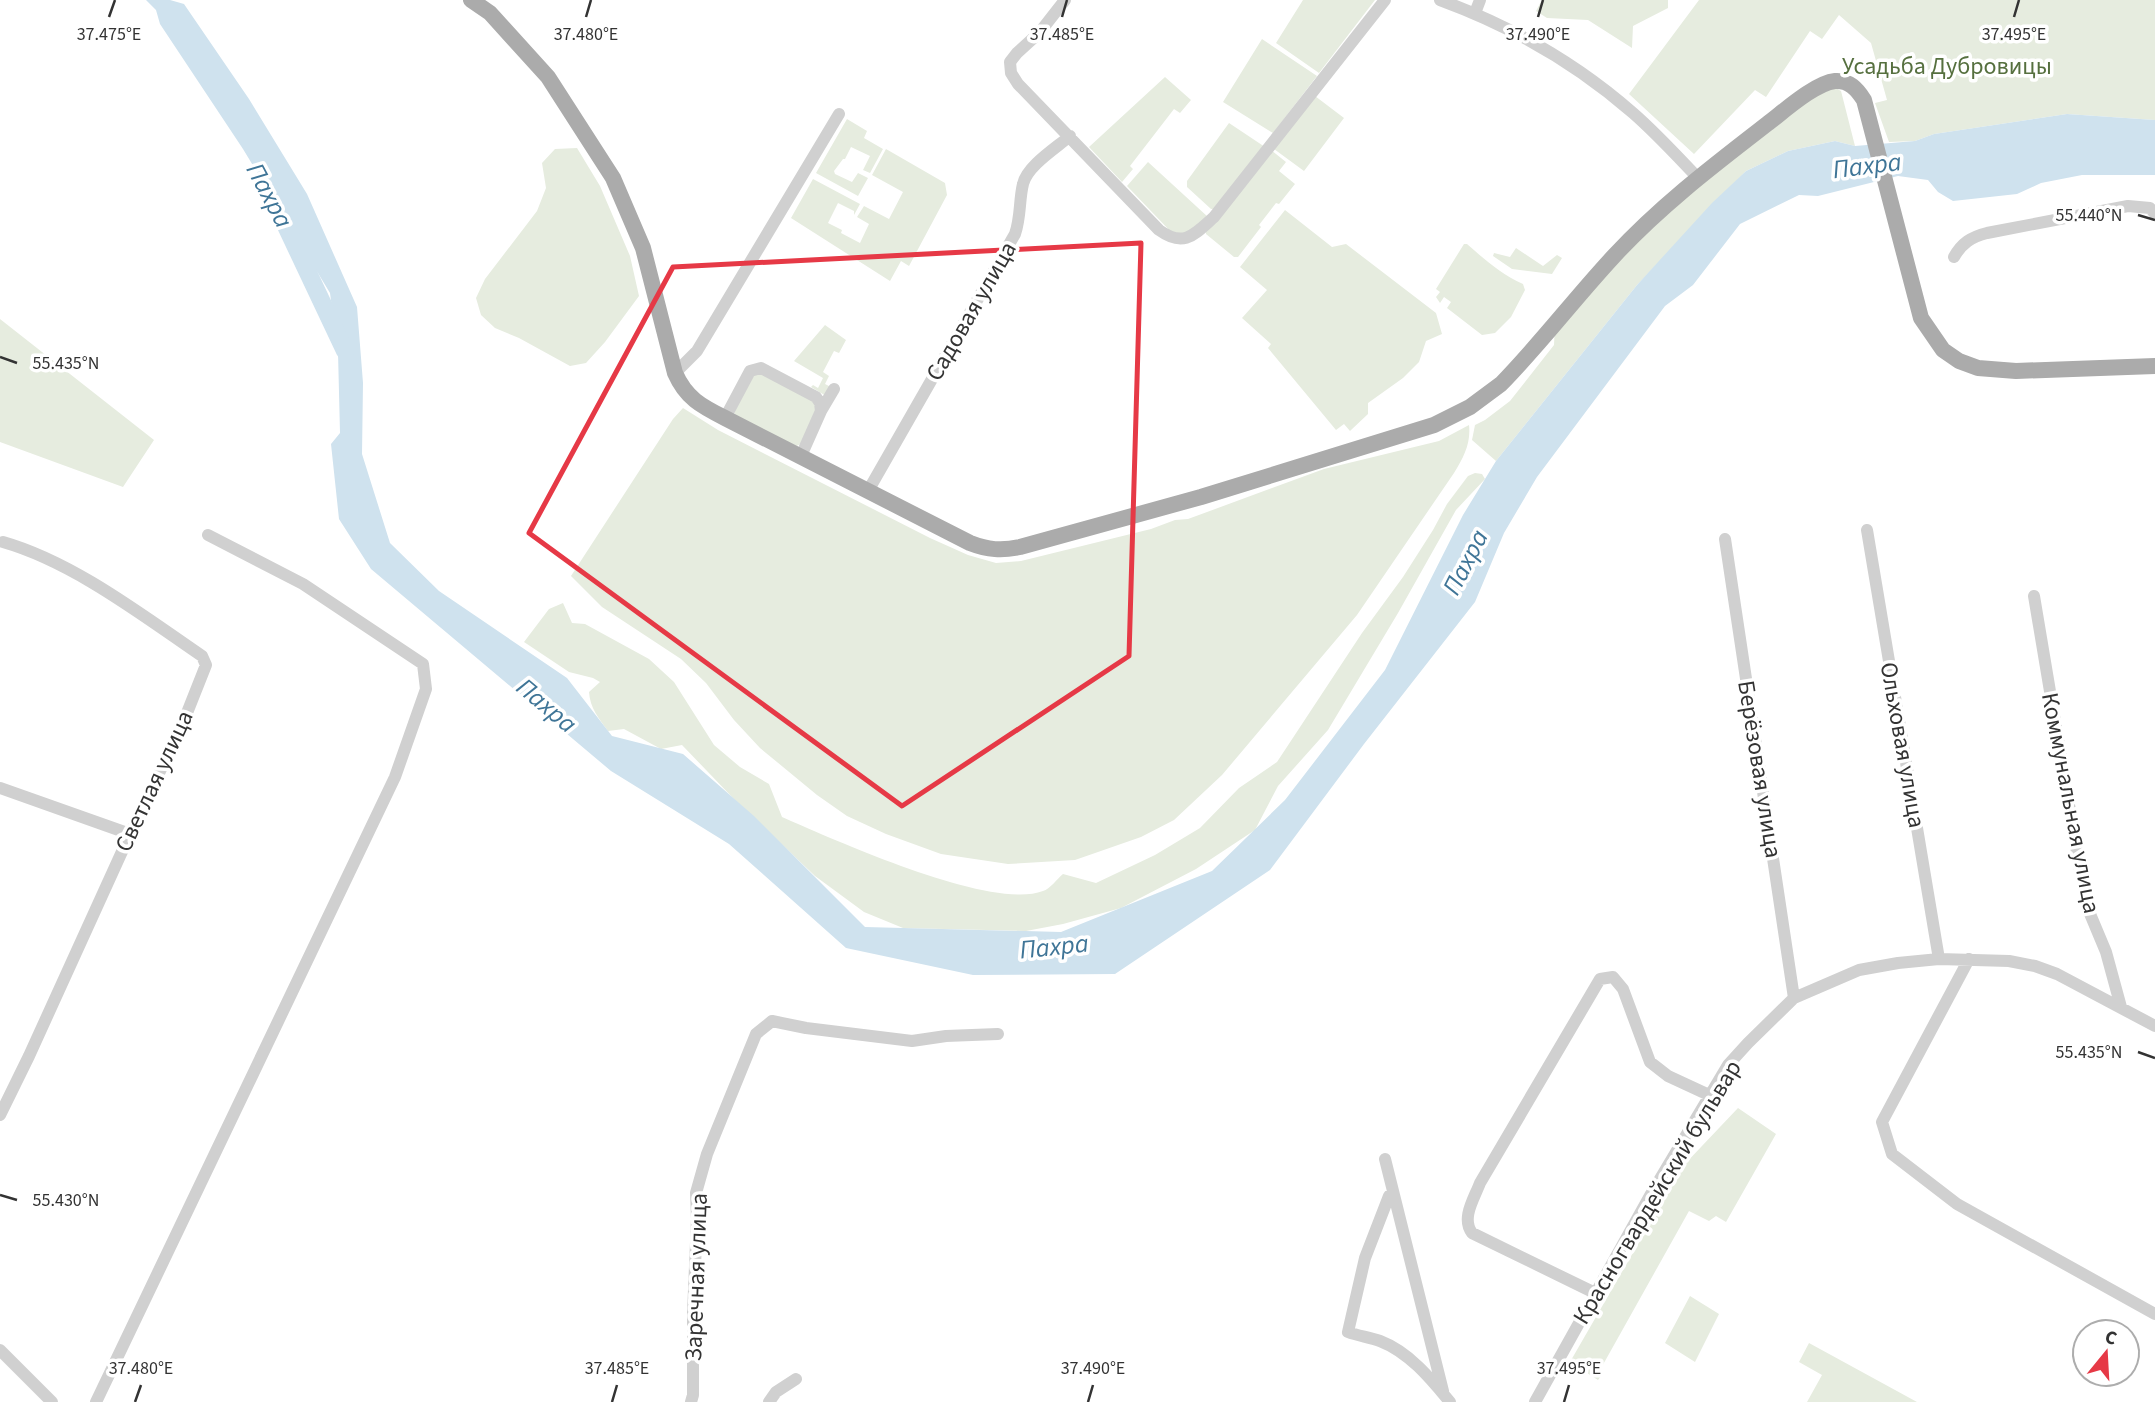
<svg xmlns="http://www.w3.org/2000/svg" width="2155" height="1402" viewBox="0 0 2155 1402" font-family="'Source Sans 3',sans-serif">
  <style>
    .green { fill: #e6ecdf }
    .water { fill: #cfe2ee }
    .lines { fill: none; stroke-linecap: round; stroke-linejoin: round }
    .river { stroke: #cfe2ee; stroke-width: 18 }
    .minor { stroke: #d0d0d0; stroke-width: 12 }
    .major { stroke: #ababab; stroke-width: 16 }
    .marked { fill: none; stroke: #e63946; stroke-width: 5; stroke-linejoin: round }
    .ticks { fill: none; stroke: #333; stroke-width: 2.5 }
    .labels { text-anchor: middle; stroke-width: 7; stroke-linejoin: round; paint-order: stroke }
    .park-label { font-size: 24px; fill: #56703f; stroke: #fff }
    .street-label { font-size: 24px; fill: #333; stroke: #fff }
    .water-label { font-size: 26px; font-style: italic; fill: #3f7597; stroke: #fff }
    .ticks-label { font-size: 18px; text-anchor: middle; fill: #333; stroke: #fff; stroke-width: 7; stroke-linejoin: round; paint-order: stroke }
  </style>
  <rect width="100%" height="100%" fill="#fff"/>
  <!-- green -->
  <path class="green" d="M1303,0H1375L1319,73L1276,43Z
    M1542,0H1668V8L1633,26L1632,48L1588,20L1547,18L1536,11Z
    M1699,0H2155V120L2067,114L1934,134L1915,141L1889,142L1875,103L1887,100L1871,43L1839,15L1822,39L1810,31L1766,97L1755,90L1694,154L1629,94Z
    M1262,39L1317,76L1273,133L1223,102Z
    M1165,77L1191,100L1180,113L1174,109L1130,166L1133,169L1122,182L1089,147Z
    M1827,83L1841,91L1855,146L1835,141L1788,151L1746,171L1637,285L1496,461L1472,440L1475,425L1485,420L1510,401L1554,345L1555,323L1616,254Z
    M1315,96L1344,118L1304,171L1274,149Z
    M847,119L867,131L864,138L883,149L870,173L863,170L870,156L851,147L845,159H843L834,171L835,174L852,182L858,173L868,178L858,196L816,173Z
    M1229,123L1265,147L1217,209H1211L1187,187V181Z
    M577,148L600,186L630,256L639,296L605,342L586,363L570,366L519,338L495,328L481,315L476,298L485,279L537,211L546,188L542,163L555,149Z
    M886,149L945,183L947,195L909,266L901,261L890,281L791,218L813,179L860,204L854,215V211L838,203L828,223L842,230L841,233L860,243L869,224L857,217L864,206L889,219L903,192L872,175Z
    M1271,150L1286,162L1279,171L1295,184L1279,204L1276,203L1259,225L1261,227L1238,257H1234L1206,234V230Z
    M1148,162L1208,217L1186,234H1173L1127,186Z
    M1285,210L1332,247L1346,244L1436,313L1442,334L1426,341L1419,362L1403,378L1368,403V414L1350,431L1344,424L1336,430L1268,348L1271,344L1242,318L1267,290L1240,267Z
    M1464,244H1467C1485,260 1501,274 1523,284L1525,290L1511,317L1495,333L1482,335L1447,308L1451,302L1444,297L1440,303L1436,297L1440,292L1436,289Z
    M1516,248L1543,266L1557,255L1562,258L1552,274L1512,269L1493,256L1494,253L1510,257Z
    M0,319L154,440L123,487L0,442Z
    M825,325L846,340L839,353L834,351L823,372L829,376L825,384L831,387L826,396L811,387L813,385L818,388L823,378L794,361Z
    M755,369L820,403L802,443L797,446L738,419L734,413Z
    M683,408L718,430L930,538L968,555L996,563L1021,561L1151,529L1175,520L1188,519L1324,469L1439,441L1469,425C1471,443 1464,457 1454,473L1357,615L1222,775L1174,820L1141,837L1075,860L1008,864L941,854L886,834L847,816L817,795L760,748L734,720L706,683L681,659L602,607L571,576L673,419Z
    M1475,473L1482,474L1485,479L1456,510L1398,613L1328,730L1278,786L1255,830L1196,869L1121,908L1063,924L1026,931L903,928L864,912L815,876L733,798L682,745L661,749L624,729L608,731C599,719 590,708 589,692L600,682L593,678L569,672L524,642L549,609L563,603L572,623L585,624L649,659L674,682L714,745L740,767L769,784L782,817C835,840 991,911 1043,891C1050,889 1057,879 1063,874L1096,883L1155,855L1200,828L1239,788L1277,762L1362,633L1403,577L1433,530L1447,504L1468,476Z
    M1738,1108L1776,1134L1726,1222L1716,1216L1709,1221L1689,1211L1600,1370L1601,1376L1598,1380L1570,1362L1683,1166Z
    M1690,1296L1719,1314L1695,1362L1665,1343Z
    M1809,1343L1917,1402H1807L1822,1375L1799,1362Z"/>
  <!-- water -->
  <path class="water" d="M146,0H170L184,4L249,99L307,194L357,307L363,383L362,454L390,543L439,591L567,678L612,736L683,754L754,816L865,927L1061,932L1212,871L1285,800L1385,670L1463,515L1496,461L1637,285L1712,203L1746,171L1788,151L1835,141L1855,146L1915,141L1934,134L2067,114L2155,120V175H2082L2041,183L2017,194L1953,201L1938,192L1928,180L1898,176L1818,196L1799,195L1740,224L1693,285L1665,306L1537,477L1504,533L1475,602L1364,744L1270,870L1115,974L973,975L846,948L729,844L611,771L371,569L339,519L331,444L340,433L338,352L330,293L243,149L160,24L156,10Z"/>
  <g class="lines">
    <!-- river -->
    <path class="river" d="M269,190L345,351"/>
    <!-- minor -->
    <path class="minor" d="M1065,0L1040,32L1017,53L1010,62L1011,73L1018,84L1159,230C1184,248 1194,235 1214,217L1385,0
      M1440,0C1511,26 1576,63 1633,113C1656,133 1677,156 1698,178
      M1475,13L1480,0
      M1954,257C1962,243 1971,237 1987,233L2128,206L2150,208L2155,214
      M675,373L697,351L839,114
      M725,418L750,371L761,368L816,397L820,403L821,411
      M801,456L821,411L834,389
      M868,491L1015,234C1021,217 1019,200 1023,184C1027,166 1056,148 1070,136
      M1867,530L1939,959
      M1725,539L1794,998
      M2034,596L2084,894L2088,909L2106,952L2121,1007
      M0,788L130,834
      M1969,959L1882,1122L1892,1154L1957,1204L2155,1314
      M0,1115L29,1056L130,834L183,723L206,665L202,656C142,615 73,562 3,542
      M1385,1159L1443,1391
      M1394,1195L1389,1196L1365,1258L1348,1332C1358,1336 1369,1337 1380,1341C1409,1352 1431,1379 1450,1402
      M1595,1293L1472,1233C1461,1218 1474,1199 1480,1183L1600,979L1613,977L1623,989L1650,1062L1668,1076L1709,1095
      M0,1350L52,1402
      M96,1402L395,777L426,689L423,664L303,584L208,535
      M691,1402L693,1395V1313L697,1219L696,1193L707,1154L756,1034L772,1021L806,1028L912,1041L946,1036L998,1034
      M769,1402L776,1392L796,1379
      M1535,1402L1651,1194L1728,1065L1748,1043L1794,998L1859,970L1898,963L1939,959L2009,961L2035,966L2057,974L2155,1026"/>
    <!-- major -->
    <path class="major" d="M471,0L490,13L548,77L613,178L643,248L675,373C686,398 701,406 725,418L970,543C988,550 1002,551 1020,547L1201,497L1434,425L1470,407L1501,384C1541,343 1575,298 1614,256C1660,206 1714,165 1767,124C1783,112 1815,83 1835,81C1849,80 1857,89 1864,100L1921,318L1943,350L1959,361L1978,368L2016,371L2155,366"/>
  </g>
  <!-- marked area -->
  <path class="marked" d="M1141,243L1129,656L902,806L529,533L673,267Z"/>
  <!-- ticks -->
  <path class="ticks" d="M109,17L115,0M586,17L591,0M1062,17L1067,0M1538,17L1543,0M2014,17L2019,0M2138,215L2155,220M0,357L17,363M2138,1052L2155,1058M0,1195L17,1200M135,1402L141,1385M612,1402L617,1385M1088,1402L1093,1385M1564,1402L1569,1385"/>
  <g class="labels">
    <!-- park labels -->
    <g class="park-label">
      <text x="1947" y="74">Усадьба Дубровицы</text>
    </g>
    <!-- street labels -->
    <g class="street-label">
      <text transform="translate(971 311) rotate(-60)" y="8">Садовая улица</text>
      <text transform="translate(1903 745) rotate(80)" y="8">Ольховая улица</text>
      <text transform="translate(1760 769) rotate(81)" y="8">Берёзовая улица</text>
      <text transform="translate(154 781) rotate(-65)" y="8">Светлая улица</text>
      <text transform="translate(2071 803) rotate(79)" y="8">Коммунальная улица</text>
      <text transform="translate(1657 1192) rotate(-59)" y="8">Красногвардейский бульвар</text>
      <text transform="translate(696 1277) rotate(-88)" y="8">Заречная улица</text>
    </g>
    <!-- water labels -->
    <g class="water-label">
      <text transform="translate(1867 165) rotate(-7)" y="9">Пахра</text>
      <text transform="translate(270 195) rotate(62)" y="9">Пахра</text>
      <text transform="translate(1465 562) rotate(-63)" y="9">Пахра</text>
      <text transform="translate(547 705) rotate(40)" y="9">Пахра</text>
      <text transform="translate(1054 946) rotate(-6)" y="9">Пахра</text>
    </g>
  </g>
  <g class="ticks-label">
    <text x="109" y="40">37.475°E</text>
    <text x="586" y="40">37.480°E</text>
    <text x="1062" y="40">37.485°E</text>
    <text x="1538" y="40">37.490°E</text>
    <text x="2014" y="40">37.495°E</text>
    <text x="2089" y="221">55.440°N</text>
    <text x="66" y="369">55.435°N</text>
    <text x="2089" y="1058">55.435°N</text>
    <text x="66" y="1206">55.430°N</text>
    <text x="141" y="1374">37.480°E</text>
    <text x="617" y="1374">37.485°E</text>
    <text x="1093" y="1374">37.490°E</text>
    <text x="1569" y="1374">37.495°E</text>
  </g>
  <!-- north arrow -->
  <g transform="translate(2106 1353) rotate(18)"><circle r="33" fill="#ffffff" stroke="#adadad" stroke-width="2"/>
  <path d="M0-5L12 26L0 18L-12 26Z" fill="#e63946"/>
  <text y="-10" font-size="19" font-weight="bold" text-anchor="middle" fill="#333333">С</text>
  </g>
</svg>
